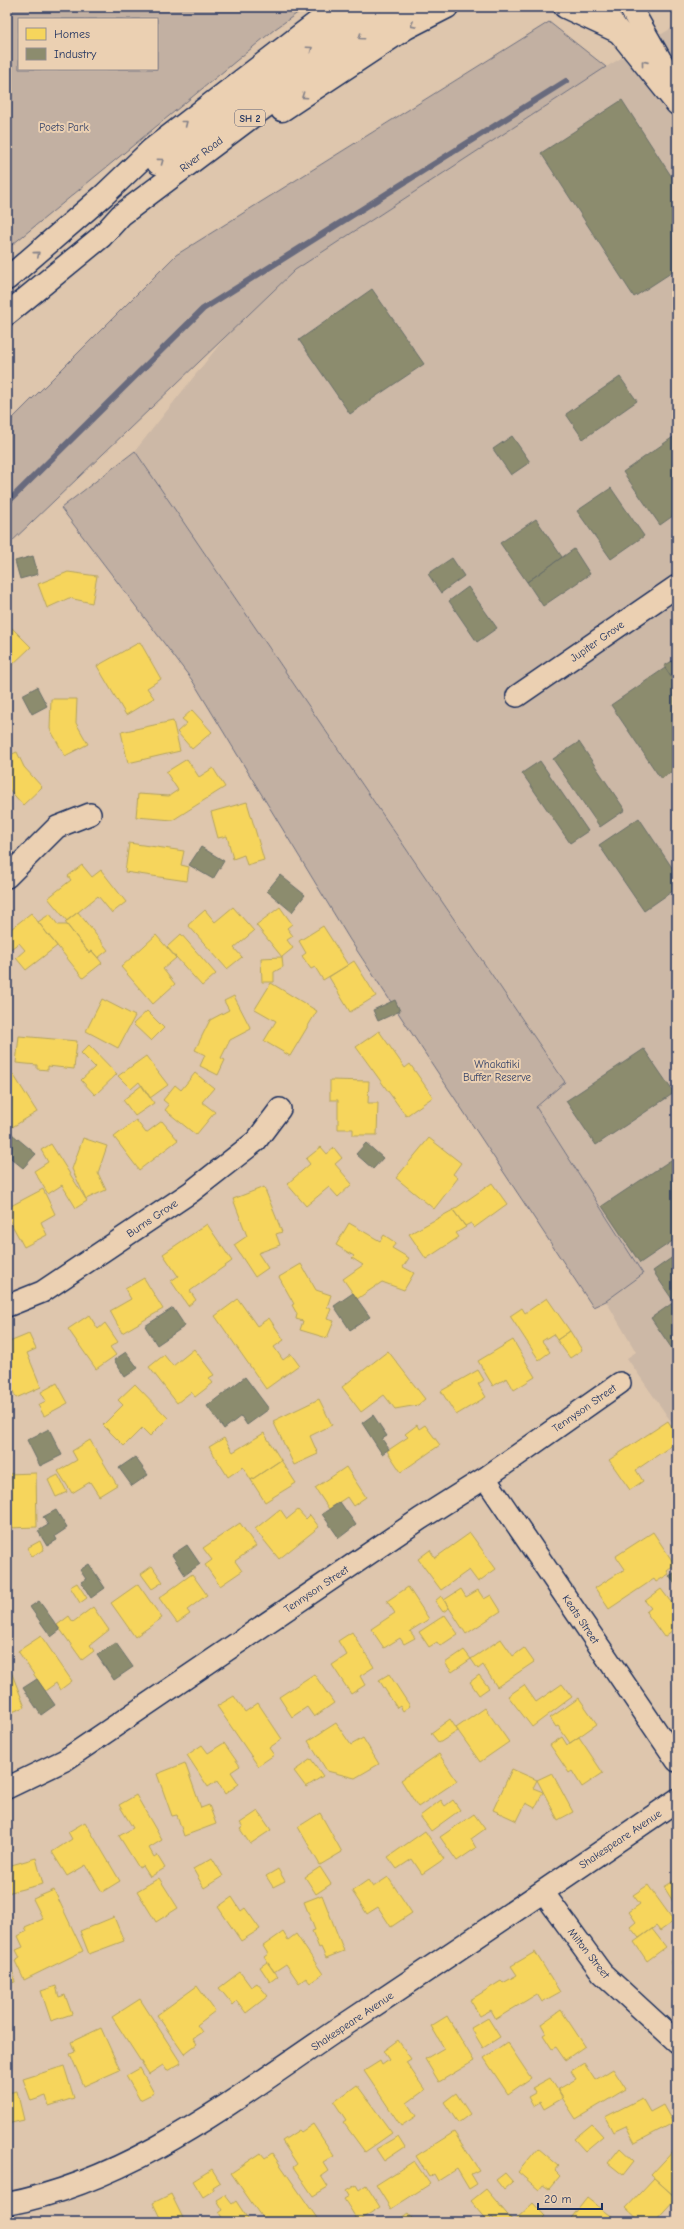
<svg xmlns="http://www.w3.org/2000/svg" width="684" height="2229" viewBox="0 0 684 2229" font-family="'Comic Neue',sans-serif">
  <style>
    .built { fill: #ccb8a6 }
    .green { fill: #c2b0a2; stroke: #6e7080; fill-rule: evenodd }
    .homes { fill: #f6d55c; stroke: #b4a35d }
    .industry { fill: #8c8c6e; stroke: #6a7069 }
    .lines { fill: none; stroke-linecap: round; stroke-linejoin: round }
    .stream { stroke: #676a7d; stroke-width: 6 }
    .minor-casing { stroke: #1b2f5e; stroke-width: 24 }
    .tertiary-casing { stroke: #1b2f5e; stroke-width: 25 }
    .trunk-casing { stroke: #1b2f5e; stroke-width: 25 }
    .minor { stroke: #ebd0b2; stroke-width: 21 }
    .tertiary { stroke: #ebd0b2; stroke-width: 22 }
    .trunk { stroke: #ebd0b2; stroke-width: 22 }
    .oneway { stroke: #838088 }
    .labels { text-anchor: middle; stroke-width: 4; stroke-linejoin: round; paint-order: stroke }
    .shield { fill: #ebd0b2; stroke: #595f77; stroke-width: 1 }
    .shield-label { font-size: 10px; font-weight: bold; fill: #1b2f5e }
    .park-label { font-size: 11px; fill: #344268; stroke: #ebd0b2 }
    .street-label { font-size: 11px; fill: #1b2f5e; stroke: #ebd0b2 }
  </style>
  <rect width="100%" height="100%" fill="#dec6ad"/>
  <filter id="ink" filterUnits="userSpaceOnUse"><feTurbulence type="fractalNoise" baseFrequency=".025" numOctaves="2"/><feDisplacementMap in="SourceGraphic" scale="8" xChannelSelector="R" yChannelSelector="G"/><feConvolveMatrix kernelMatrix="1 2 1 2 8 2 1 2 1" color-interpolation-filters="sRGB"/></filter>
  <g filter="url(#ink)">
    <!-- built -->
    <path class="built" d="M677,25V1430L627,1358L636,1352L606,1301L643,1274L536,1107L565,1081L135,451L261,292L606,67Z"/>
    <!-- green -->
    <path class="green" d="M7,7H306L275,29L7,249ZM19,19H157V69H19Z
      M549,22L606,67L295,270L7,546V424L176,255Z
      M135,451L565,1082L536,1107L643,1274L606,1301L593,1307L350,940L192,680L61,508Z"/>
    <!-- homes -->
    <path class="homes" d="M68,572L97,576L92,603L69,598L47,608L38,584Z
      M7,623L31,647L10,667L7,664Z
      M140,642L161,679L147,688L154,698L126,715L97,666Z
      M51,699H77L76,723L88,744L65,756L50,729Z
      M192,710L212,732L192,749L177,732L187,723L182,719Z
      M173,721L180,751L128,763L121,732Z
      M17,752L24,767L42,787L23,805L7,787V756Z
      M187,759L199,777L213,768L225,787L173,820L136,817L138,794L169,796L178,790L166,772Z
      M247,802L264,860L247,865L244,855L233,859L227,836L218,838L211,812Z
      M129,843L184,851L181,865L189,867L187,881L125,872Z
      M82,865L92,877L101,870L126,902L112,913L98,896L67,921L48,898L71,880L68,876Z
      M233,907L254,931L234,948L242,957L227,969L188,925L205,910L215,922Z
      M280,907L292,924L287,928L293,936L287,940L293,948L282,957L256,925Z
      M78,912L108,950L98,958L92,951L89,953L65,922Z
      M31,913L57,946L26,970L16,958L25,950L19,943L9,950L7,947V932Z
      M50,914L58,925H67L89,953L92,951L102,963L83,978L38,922Z
      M323,926L348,965L323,980L315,967L311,969L302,956L306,953L299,941Z
      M181,934L216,974L202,986L167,947Z
      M156,935L176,958L163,969L175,984L153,1004L121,967Z
      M282,957L283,967L274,972V982H262L261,958Z
      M354,961L376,996L350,1012L329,977Z
      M7,977L11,982L7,986Z
      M271,983L317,1011L290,1056L264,1041L276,1021L255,1009Z
      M234,996L251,1029L230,1040L221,1058L225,1060L218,1075L200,1066L205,1055L195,1050L210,1020L229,1010L224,1001Z
      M102,999L135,1016L118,1048L86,1031Z
      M147,1011L164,1028L151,1041L133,1024Z
      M379,1031L405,1068L410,1064L433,1097L406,1116L356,1047Z
      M19,1036L77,1041L74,1069L48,1066V1070L37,1069V1065L16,1063Z
      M89,1045L117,1074L95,1095L81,1080L95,1067L81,1053Z
      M146,1056L168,1085L150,1098L139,1082L131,1089L118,1076Z
      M195,1073L214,1088L202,1102L215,1112L196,1135L165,1110L169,1105L163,1100L175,1085L181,1090Z
      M13,1074L37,1112L9,1129L7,1125V1078Z
      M330,1080L369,1081L368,1103H378L377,1135H353V1129H338V1100H330Z
      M142,1085L154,1103L135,1116L123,1100Z
      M136,1120L146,1133L162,1121L178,1140L139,1170L114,1137Z
      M83,1138L107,1146L98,1173L106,1190L86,1199L72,1169Z
      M429,1138L461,1163L453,1174L458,1178L434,1209L396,1178Z
      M51,1144L87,1201L76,1208L62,1185L48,1194L34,1171L48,1162L41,1150Z
      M321,1147L327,1154L334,1148L342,1158L335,1164L352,1184L338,1197L329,1187L306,1206L287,1184L310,1164L306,1159Z
      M492,1183L507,1204L474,1228L471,1223L465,1226L453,1210Z
      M264,1187L282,1232L276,1234L280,1245L258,1253L268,1268L255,1277L234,1245L247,1236L233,1199Z
      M43,1189L55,1214L41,1222L47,1235L24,1247L7,1216V1208Z
      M453,1210L466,1227L456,1233L459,1237L426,1259L409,1234Z
      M349,1223L380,1241L384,1235L396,1243L392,1248L409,1258L403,1267L414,1273L404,1290L382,1282L357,1299L343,1279L363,1265L352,1258L354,1256L336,1245Z
      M207,1224L232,1261L190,1291L196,1300L188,1306L171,1281L178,1276L163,1254Z
      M301,1264L316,1290L331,1295L327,1307L331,1309L327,1319L334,1321L327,1338L300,1330L303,1321L296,1319L297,1314L292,1305L294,1304L279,1277Z
      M144,1278L163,1309L122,1333L110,1311L131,1299L125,1289Z
      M547,1298L570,1331L557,1340L553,1334L542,1341L550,1352L539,1360L510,1316L522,1308L525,1313Z
      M238,1299L257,1326L269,1318L284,1340L274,1347L283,1360L291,1354L299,1365L266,1389L215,1316Z
      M89,1315L98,1329L105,1323L118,1342L110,1347L116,1355L96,1369L68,1329Z
      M570,1331L582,1350L570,1358L557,1340Z
      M29,1334L36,1349L27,1353L41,1387L16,1398L7,1377V1343Z
      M513,1340L535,1377L514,1390L507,1378L493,1386L478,1361Z
      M194,1349L214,1375L209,1378L213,1383L195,1397L191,1392L177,1403L149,1367L164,1355L173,1366Z
      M388,1351L425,1399L418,1405L395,1409L384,1395L361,1412L342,1387Z
      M478,1370L484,1380L478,1384L486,1397L456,1415L441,1391Z
      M57,1383L68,1403L44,1416L38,1405L46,1401L41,1392Z
      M135,1384L168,1418L150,1436L142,1428L124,1446L103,1425L123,1405L118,1400Z
      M319,1399L332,1425L310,1436L318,1454L294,1465L273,1421Z
      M668,1421L677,1435V1442L636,1470L643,1481L630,1490L609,1460Z
      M417,1425L419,1429L425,1425L440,1445L401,1472L387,1451L408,1437L405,1434Z
      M264,1433L281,1460L251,1480L243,1467L228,1477L209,1447L224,1438L233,1452Z
      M90,1440L117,1485L99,1496L90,1482L72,1493L58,1471L77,1460L72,1451Z
      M281,1460L296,1483L265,1502L251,1480Z
      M346,1467L366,1497L353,1506L347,1497L329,1509L315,1488Z
      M36,1473L37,1527L9,1528L7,1474Z
      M58,1475L67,1492L56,1497L48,1480Z
      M280,1509L287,1519L298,1510L306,1519L310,1515L319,1527L279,1559L255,1529Z
      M240,1523L256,1546L235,1561L242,1571L220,1586L205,1565L212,1560L203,1548Z
      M653,1532L675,1565L667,1571L669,1574L656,1582L654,1579L609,1609L595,1588L625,1569L616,1556Z
      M470,1533L496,1569L478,1582L469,1570L441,1590L418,1559L430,1550L435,1558Z
      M40,1541L44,1550L32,1556L27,1548Z
      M152,1566L163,1582L152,1589L141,1574Z
      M192,1574L207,1595L187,1610L190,1614L177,1623L159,1598Z
      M77,1583L87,1598L80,1603L70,1587Z
      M138,1584L162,1618L135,1637L111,1603Z
      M408,1587L429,1619L410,1631L415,1638L404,1644L400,1638L384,1648L371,1629L395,1613L387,1601Z
      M461,1589L466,1597L478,1590L484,1599L491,1595L501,1611L466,1634L444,1600Z
      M661,1589L677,1610V1627L664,1637L646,1612L651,1608L645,1601Z
      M441,1596L449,1608L443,1612L435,1601Z
      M93,1607L109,1630L90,1645L94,1651L82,1660L57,1625L69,1616L73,1622Z
      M445,1615L458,1634L440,1646L437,1642L429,1647L419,1632Z
      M352,1632L374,1667L360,1676L365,1685L351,1694L332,1665L347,1655L338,1641Z
      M41,1636L72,1681L60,1690L56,1683L45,1691L18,1651Z
      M501,1639L513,1656L524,1648L534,1662L497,1687L483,1665L478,1669L471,1659Z
      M464,1650L471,1659L452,1672L445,1663Z
      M10,1669L25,1707L7,1714V1671Z
      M314,1674L334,1703L314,1717L307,1707L292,1717L279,1697Z
      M389,1674L410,1706L403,1711L400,1706L397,1708L379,1680Z
      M479,1675L489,1688L479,1695L470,1682Z
      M562,1684L572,1697L532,1727L508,1696L524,1685L536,1702Z
      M234,1696L245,1712L258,1703L282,1739L269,1748L274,1755L258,1766L217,1706Z
      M579,1698L597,1724L570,1743L558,1726L556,1727L550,1718Z
      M485,1708L509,1742L480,1762L456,1728Z
      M450,1719L458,1731L439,1743L431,1733Z
      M336,1723L351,1745L363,1738L379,1764L355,1778L327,1771L308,1741Z
      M562,1737L567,1745L579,1737L603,1773L582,1787L572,1771L569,1773L550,1745Z
      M224,1743L240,1766L231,1772L239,1784L225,1794L217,1781L208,1787L187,1755L202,1745L208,1753Z
      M439,1754L457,1781L418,1807L401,1780Z
      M311,1759L323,1776L306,1787L294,1771Z
      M185,1763L201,1808L209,1805L216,1824L184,1836L177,1815L172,1816L157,1774Z
      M512,1769L537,1780L533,1788L543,1792L535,1808L526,1803L517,1821L493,1810Z
      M552,1773L573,1812L558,1820L537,1780Z
      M136,1795L162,1840L149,1848L154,1857L157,1855L165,1868L150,1877L143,1866L139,1868L119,1836L133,1828L119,1805Z
      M441,1800L445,1806L453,1800L460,1810L431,1831L420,1816Z
      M258,1811L271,1830L250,1844L240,1829L243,1827L240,1823Z
      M320,1813L342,1852L320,1865L298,1827Z
      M474,1814L485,1829L471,1839L476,1848L457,1861L440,1837Z
      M85,1822L120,1881L102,1892L86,1865L67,1876L52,1852L72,1839L68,1832Z
      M425,1831L444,1859L422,1874L412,1859L397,1869L388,1857Z
      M36,1858L43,1884L7,1893V1862L8,1866Z
      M212,1858L223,1876L204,1888L193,1869Z
      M320,1867L331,1884L316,1894L305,1877Z
      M278,1869L285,1881L273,1887L266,1876Z
      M388,1877L412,1913L391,1927L378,1907L367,1914L352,1891L368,1880L373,1887Z
      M159,1878L178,1908L156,1922L137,1891Z
      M677,1879V1908L664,1887Z
      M648,1885L674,1921L660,1931L656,1926L639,1938L630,1927L636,1922L629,1912L640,1904L633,1895Z
      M54,1890L83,1951L24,1980L15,1961L20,1958L16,1950L23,1947L18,1936L27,1931L25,1927L43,1919L33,1899Z
      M322,1895L344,1951L326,1958L321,1947L319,1948L312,1931L315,1930L304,1902Z
      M232,1897L241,1911L245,1908L260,1929L241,1941L218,1907Z
      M114,1917L124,1941L89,1954L80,1931Z
      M652,1929L666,1947L647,1961L634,1942Z
      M283,1932L288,1940L296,1934L323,1974L310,1983L306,1978L299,1983L286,1964L274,1972L264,1957L268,1954L263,1946Z
      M7,1949L15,1982L7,1984Z
      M535,1952L560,1992L542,2002L537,1994L496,2019L491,2010L480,2016L470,2000L501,1981L503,1983L517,1975L511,1966Z
      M677,1958V1971L671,1962Z
      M267,1962L278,1976L270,1982L260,1967Z
      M240,1972L251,1987L257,1983L268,1996L246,2013L237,2001L233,2005L219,1988Z
      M56,1986L59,1997L65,1995L72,2014L51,2021L41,1991Z
      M197,1986L215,2011L197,2025L202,2032L193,2038L197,2044L184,2054L157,2015Z
      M140,1999L181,2063L167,2071L163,2065L149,2074L112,2017Z
      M561,2010L585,2046L565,2060L556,2047L552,2049L543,2035L546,2033L541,2024Z
      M447,2016L474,2061L439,2082L425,2059L444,2048L431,2026Z
      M488,2018L500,2037L483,2048L471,2028Z
      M101,2028L120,2070L84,2086L70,2054L75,2052L71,2042Z
      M398,2040L411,2059L406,2062L425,2090L407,2103L416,2116L401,2126L364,2071L380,2061L382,2065L389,2060L383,2051Z
      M507,2042L531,2078L508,2094L484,2058Z
      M584,2063L595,2080L613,2069L626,2089L576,2119L557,2090L576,2079L571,2071Z
      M64,2066L74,2098L49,2106L46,2096L31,2101L23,2079Z
      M140,2068L154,2093L140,2100L126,2076Z
      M550,2078L563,2098L544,2109L540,2102L533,2106L528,2097L535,2093L532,2088Z
      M357,2085L392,2133L365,2152L343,2122L346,2120L334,2102Z
      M17,2091L24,2120L7,2124V2093Z
      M456,2093L470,2114L458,2123L444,2102Z
      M642,2098L650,2112L663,2105L673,2123L635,2143L626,2126L613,2132L605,2117Z
      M313,2124L334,2156L323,2163L328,2171L321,2176L328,2187L313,2196L293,2167L297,2164L282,2141L299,2130L301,2132Z
      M592,2124L603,2136L585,2151L574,2139Z
      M454,2132L479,2170L471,2174L477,2184L469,2189L457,2169L438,2181L434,2174L429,2177L416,2156Z
      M398,2136L405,2147L384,2161L376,2149Z
      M677,2147V2193L674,2196L651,2175Z
      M538,2148L559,2166L555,2171L560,2176L549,2189L543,2185L539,2190L518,2172Z
      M620,2148L634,2161L623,2175L608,2163Z
      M261,2153L265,2158L272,2153L319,2221L265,2222L231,2173Z
      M414,2161L430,2184L391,2209L376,2185Z
      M212,2169L220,2182L212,2187L214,2190L203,2197L193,2181Z
      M505,2173L513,2182L504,2190L496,2180Z
      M654,2178L676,2198L654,2222H641L626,2208Z
      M356,2185L359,2190L366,2185L380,2207L358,2221L344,2199L349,2196L346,2191Z
      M486,2189L512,2220L509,2222H496L492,2217L488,2221L471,2201Z
      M171,2194L185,2222H158L161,2220L153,2203Z
      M225,2195L232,2204L236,2201L250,2222H225L219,2213L223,2210L217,2200Z
      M587,2198L618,2222H568Z
      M533,2203L545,2216L543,2218L546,2222H513Z
      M408,2213L415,2222H395Z
      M106,2219L107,2222H97Z"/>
    <!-- industry -->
    <path class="industry" d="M622,100L677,185V269L634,297L541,153Z
      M372,289L424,364L350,414L299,340Z
      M620,377L637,401L583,439L566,414Z
      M676,435L677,513L660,525L623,472Z
      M512,436L530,462L511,475L493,449Z
      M611,488L644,536L611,559L577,511Z
      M536,519L562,557L527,582L500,543Z
      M574,549L590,574L543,606L527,582Z
      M33,556L38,574L20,579L15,561Z
      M452,558L464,576L441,593L428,574Z
      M468,587L497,628L477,642L449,601Z
      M677,658V686L664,666Z
      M665,668L677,686V768L661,779L611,705Z
      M37,687L47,706L32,714L22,695Z
      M579,742L625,810L600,827L553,759Z
      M540,761L588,831L570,843L522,773Z
      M639,818L677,875V888L644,911L599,845Z
      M201,847L224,861L213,879L189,865Z
      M280,875L305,895L292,912L267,891Z
      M395,1000L400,1011L378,1021L373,1010Z
      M644,1049L674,1093L596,1145L566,1101Z
      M12,1134L36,1154L23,1168L7,1155V1140Z
      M366,1143L383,1158L373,1169L356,1154Z
      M677,1156V1238L640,1263L602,1206Z
      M677,1254V1356L651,1318L674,1302L653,1271Z
      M353,1293L370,1317L350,1330L334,1306Z
      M173,1308L185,1326L157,1345L145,1326Z
      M126,1352L138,1368L125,1377L114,1360Z
      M245,1377L269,1409L247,1425L241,1416L224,1429L207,1406Z
      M373,1415L387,1436L382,1439L389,1449L382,1454L362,1423Z
      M49,1429L62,1455L40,1466L27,1440Z
      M135,1457L148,1475L132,1486L119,1468Z
      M340,1502L356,1525L339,1538L322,1514Z
      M56,1510L67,1528L55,1536L57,1540L47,1546L38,1531L48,1525L43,1517Z
      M187,1545L200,1564L185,1575L172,1555Z
      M89,1564L105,1588L91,1598L81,1582L86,1579L80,1570Z
      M677,1571V1587L669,1576Z
      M39,1601L60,1630L51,1637L30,1607Z
      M116,1643L133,1667L114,1680L97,1655Z
      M37,1679L55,1705L41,1715L23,1688Z"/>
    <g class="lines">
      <!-- stream -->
      <path class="stream" d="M7,503L203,309L566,81"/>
      <defs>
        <path id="minor" d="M517,696L677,586
          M7,877L57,827L90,814
          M7,1306L42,1292L191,1192L256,1141L280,1109
          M485,1478L677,1761
          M7,1788L65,1760L420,1519L485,1478L620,1383
          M543,1892L602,1973L677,2042"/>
        <path id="tertiary" d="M601,7L619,32L677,104
          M630,7L674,84
          M7,2204C133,2180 236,2098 340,2028C453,1953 565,1877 677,1800"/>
        <path id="trunk" d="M565,7L619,32
          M282,110L406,28L447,7
          M158,163L290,63L370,7
          M7,279L104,195L151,150L337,7
          M7,314L101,237L121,215L306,76L405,7"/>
      </defs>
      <!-- minor casing -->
      <use href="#minor" class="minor-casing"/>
      <!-- tertiary casing -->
      <use href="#tertiary" class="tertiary-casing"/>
      <!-- trunk casing -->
      <use href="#trunk" class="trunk-casing"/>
      <!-- minor -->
      <use href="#minor" class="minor"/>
      <!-- tertiary -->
      <use href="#tertiary" class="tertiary"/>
      <!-- trunk -->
      <use href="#trunk" class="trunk"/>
    </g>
    <!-- one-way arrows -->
    <defs><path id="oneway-chevron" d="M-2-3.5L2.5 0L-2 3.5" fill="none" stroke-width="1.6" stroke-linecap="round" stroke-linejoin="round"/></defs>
    <g class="oneway">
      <use href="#oneway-chevron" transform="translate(413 25) rotate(153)"/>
      <use href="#oneway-chevron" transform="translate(361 37) rotate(145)"/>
      <use href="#oneway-chevron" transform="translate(310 49) rotate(-35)"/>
      <use href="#oneway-chevron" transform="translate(644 63) rotate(-129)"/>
      <use href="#oneway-chevron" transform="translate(304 96) rotate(146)"/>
      <use href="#oneway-chevron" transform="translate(185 123) rotate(-38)"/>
      <use href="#oneway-chevron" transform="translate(161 161) rotate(-36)"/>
      <use href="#oneway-chevron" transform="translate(37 254) rotate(-41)"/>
    </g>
  </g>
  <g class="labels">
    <!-- shield labels -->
    <rect class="shield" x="235" y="110" width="30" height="16" rx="3"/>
    <g class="shield-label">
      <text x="250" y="122">SH 2</text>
    </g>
    <!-- park labels -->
    <g class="park-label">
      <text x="64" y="131">Poets Park</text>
      <text x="497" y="1068">Whakatiki<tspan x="497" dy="13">Buffer Reserve</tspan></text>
    </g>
    <!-- street labels -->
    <g class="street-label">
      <text transform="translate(201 154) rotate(-37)" y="4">River Road</text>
      <text transform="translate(597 641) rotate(-35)" y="4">Jupiter Grove</text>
      <text transform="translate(152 1218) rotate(-34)" y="4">Burns Grove</text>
      <text transform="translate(584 1408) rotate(-35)" y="4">Tennyson Street</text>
      <text transform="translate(316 1589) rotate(-34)" y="4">Tennyson Street</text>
      <text transform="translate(581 1619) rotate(56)" y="4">Keats Street</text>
      <text transform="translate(620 1839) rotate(-34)" y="4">Shakespeare Avenue</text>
      <text transform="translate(589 1953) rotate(52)" y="4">Milton Street</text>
      <text transform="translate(352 2021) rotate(-34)" y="4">Shakespeare Avenue</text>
    </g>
  </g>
  <!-- margin -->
  <rect width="684" height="2229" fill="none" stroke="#ebd0b2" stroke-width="24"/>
  <rect x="12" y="12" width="660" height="2205" fill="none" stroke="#1b2f5e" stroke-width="1.5" filter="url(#ink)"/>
  <!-- legend -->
  <rect x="18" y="18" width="140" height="52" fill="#ebd0b2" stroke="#989090"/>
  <rect x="26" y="28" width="20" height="12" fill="#f6d55c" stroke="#989090"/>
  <text x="54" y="38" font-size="12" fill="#1b2f5e">Homes</text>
  <rect x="26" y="48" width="20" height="12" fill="#8c8c6e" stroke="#989090"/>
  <text x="54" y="58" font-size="12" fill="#1b2f5e">Industry</text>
  <!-- scale -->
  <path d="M538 2203v6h64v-6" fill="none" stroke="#1b2f5e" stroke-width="2"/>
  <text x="544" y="2203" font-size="12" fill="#1b2f5e" stroke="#ebd0b2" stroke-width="3" paint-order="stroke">20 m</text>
</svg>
